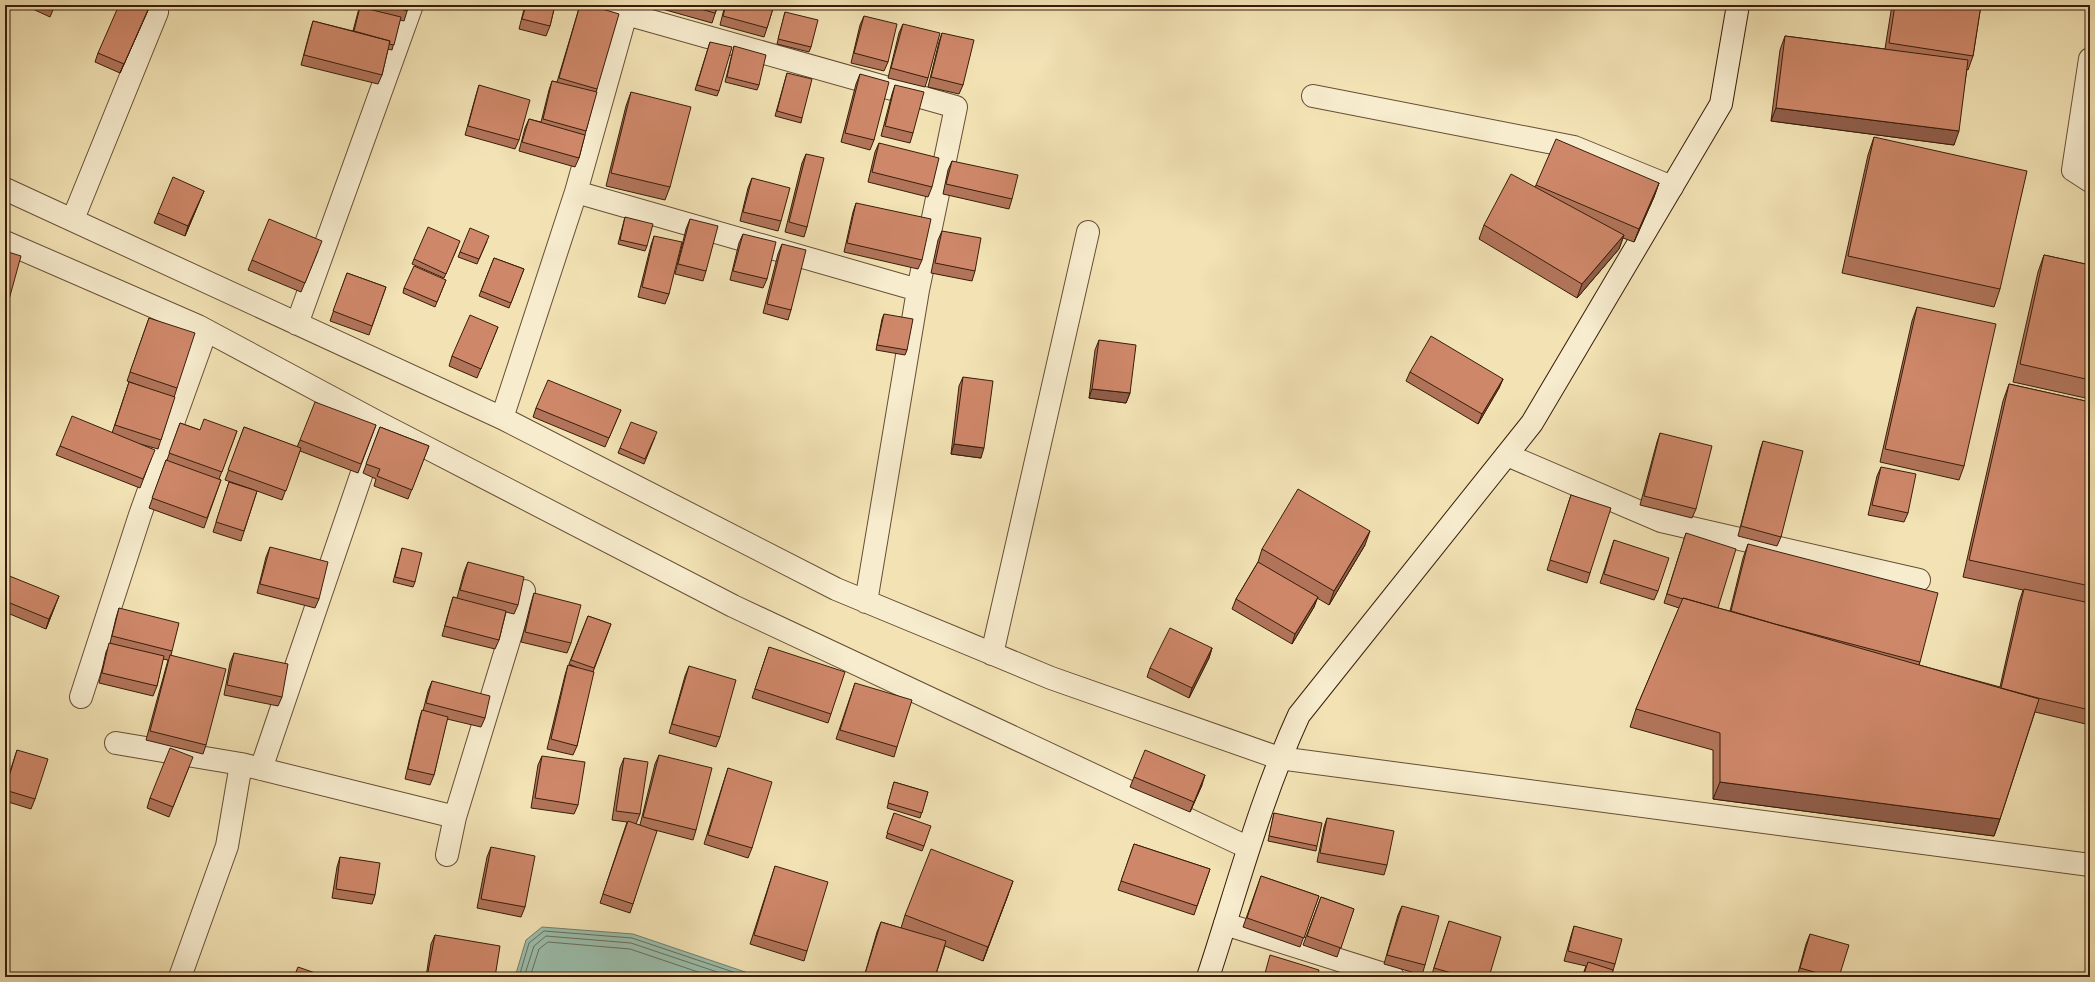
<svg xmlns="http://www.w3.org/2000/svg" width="2095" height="982" viewBox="0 0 2095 982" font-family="'Libre Bodoni',serif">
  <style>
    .water { fill: #9bbeac; stroke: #747e6b }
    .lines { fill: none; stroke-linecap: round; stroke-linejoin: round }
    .shore { stroke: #6a6e5b; stroke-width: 1 }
    .street-casing { stroke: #674e34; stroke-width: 24 }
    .secondary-casing { stroke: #391d0a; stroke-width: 24 }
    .street { stroke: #f7ecce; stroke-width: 22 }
    .secondary { stroke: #f7ecce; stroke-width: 22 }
    .wall { fill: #b1745a; stroke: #391d0a }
    .shaded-wall { fill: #905e4a; stroke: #391d0a }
    .building { fill: #ce8769; stroke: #391d0a }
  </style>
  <rect width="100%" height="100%" fill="#f2e2b4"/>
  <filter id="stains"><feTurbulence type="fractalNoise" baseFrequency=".005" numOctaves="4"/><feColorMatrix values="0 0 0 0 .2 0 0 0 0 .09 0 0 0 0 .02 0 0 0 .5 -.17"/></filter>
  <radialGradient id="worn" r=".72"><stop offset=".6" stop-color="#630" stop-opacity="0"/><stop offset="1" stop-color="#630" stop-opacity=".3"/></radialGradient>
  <!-- water -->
  <path class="water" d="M542,927L633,934L760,977H515L526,940Z"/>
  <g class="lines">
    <!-- shore -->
    <path class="shore" d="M519,977L529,943L544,931L632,938L748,977
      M524,977L534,946L546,936L631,943L732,977
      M530,977L539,949L548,942L630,949L713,977"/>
    <defs>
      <path id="street" d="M602,5L626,14L956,107L918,290L576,192L626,14L629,5
        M2090,59L2073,170L2090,181
        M1313,96L1574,147L1672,187
        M5,189L502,418
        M576,192L502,418L836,589L1051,678L1279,758L2090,865
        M73,219L157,12L152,5
        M5,242L198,326L379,423L733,606L1247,847
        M297,324L412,5
        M1507,455L1661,521L1919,580
        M866,602L918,290
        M992,654L1088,232
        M81,697L140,515L206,331
        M116,743L241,764L455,817
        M261,769L379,423
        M447,855L455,817L524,591
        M1225,924L1393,977
        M180,977L227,846L241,764"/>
      <path id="secondary" d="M1208,977C1237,889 1260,800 1299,715L1532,423L1721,104L1738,5"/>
    </defs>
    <!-- street casing -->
    <use href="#street" class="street-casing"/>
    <!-- secondary casing -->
    <use href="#secondary" class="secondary-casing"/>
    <!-- street -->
    <use href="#street" class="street"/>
    <!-- secondary -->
    <use href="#secondary" class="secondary"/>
  </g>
  <!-- wall -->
  <path class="wall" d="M24,5H55L50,17Z
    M150,5L149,8L120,73L95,62L98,53Z
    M355,5H409L404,21L400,20L392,50L388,49L382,75L378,84L301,65L310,31L313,21L353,31L358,12L360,7H362Z
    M525,5H555L550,26L546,36L519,29Z
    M580,5L597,89L586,131L579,158L575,167L519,151L525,128L529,119L541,122L549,90L552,81L557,82Z
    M656,5H718L712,23L655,7Z
    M725,5H774L767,28L764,37L720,25Z
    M1892,5H1981L1973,56L1968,70L1967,69L1954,145L1771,121L1780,50L1785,36L1885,49Z
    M785,12L811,47L809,52L777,44Z
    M864,16L888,62L884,71L851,63L860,25Z
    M903,24L928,78L925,87L888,78L899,33Z
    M942,33L963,85L959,94L928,87L939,42Z
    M710,42L719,91L717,96L695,90Z
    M734,46L759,85L757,90L725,82Z
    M787,73L802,118L801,123L775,116Z
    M860,74L874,140L870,150L841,142L856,84Z
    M479,85L519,140L515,149L465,135L476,95Z
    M895,85L913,133L910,143L881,136L892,94Z
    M631,92L670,187L665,200L606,186L626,106Z
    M1874,137L2000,289L1994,307L1842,273L1868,155Z
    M879,143L932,187L928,197L868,182L875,152Z
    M806,154L807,227L804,237L785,232L802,163Z
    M952,161L1012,199L1009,209L943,194L948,170Z
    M752,178L781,221L778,231L740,221L748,188Z
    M1659,183L1654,197L1634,242L1623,238L1619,249L1577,298L1479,239L1484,225L1535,187L1536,185Z
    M204,191L185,236L154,223L158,213Z
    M856,203L922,260L918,269L844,252L853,212Z
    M625,217L647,246L645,251L618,244Z
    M690,219L706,271L703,281L675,274L686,229Z
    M942,231L975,271L972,281L931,273L938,240Z
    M743,234L767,279L763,288L730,280L739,243Z
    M654,236L669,294L665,304L638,297L651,245Z
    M487,241L477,264L458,257L460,252Z
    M782,244L791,310L788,320L763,313L778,254Z
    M458,246L444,278L412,264L414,259Z
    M318,251L301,292L248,270L252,260Z
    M2044,255L2090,265V399L2013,382L2038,272Z
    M494,258L524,269L509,308L479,296Z
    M347,273L386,287L369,335L330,321Z
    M446,280L435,307L403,293L404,288Z
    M1917,307L1964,466L1959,480L1880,462L1912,321Z
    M884,314L907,350L905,355L876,350L882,319Z
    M149,318L177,388L158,449L140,444L151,459L140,488L56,455L60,446L112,433L129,382L146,388L127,381Z
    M498,327L477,378L449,366L452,356Z
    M1099,340L1130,393L1126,403L1089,398L1095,350Z
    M1410,372L1503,379L1499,388L1478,424L1406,381Z
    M963,377L981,458L951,454L959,386Z
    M2009,384L2090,402V725L2035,712L2000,819L1994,836L1713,799V750L1630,727L1636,709L1679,608L1664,603L1686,533L1718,608L1730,611L1743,558L1748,544L1920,662L1919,665L2000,687L2019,602L2023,590L1963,577L2003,401Z
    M536,408L621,410L605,447L533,417Z
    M180,423L200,430L237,431L219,479L221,480L204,528L149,508L166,460H167Z
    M376,425L358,473L300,451L282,500L257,491L241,541L213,532L229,482L254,490L225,480L244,427L297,447L300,440Z
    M380,427L429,446L408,499L374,486L376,479L363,473Z
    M1660,433L1696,509L1692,518L1640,505L1657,442Z
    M655,437L644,464L618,453L620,448Z
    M1763,441L1781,537L1777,546L1738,536L1760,450Z
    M1881,467L1908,513L1904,522L1868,515L1877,476Z
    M1571,495L1590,573L1587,583L1547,570Z
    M1614,540L1658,591L1654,600L1600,583Z
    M1365,545L1329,605L1317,598L1314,607L1292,644L1232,609L1236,599L1258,562L1262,549Z
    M270,547L319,599L315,608L257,593L266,557Z
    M402,548L415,582L413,587L393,582Z
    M468,562L518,605L514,614L506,612L499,640L495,649L442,636L450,607L453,597L457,598L464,572Z
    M5,580L55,606L46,629L5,612Z
    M534,593L571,643L567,653L521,642L531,603Z
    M119,608L172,651L171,655L206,745L203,754L146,740L168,660L163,659L157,686L153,696L99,683L106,652L110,643L116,618Z
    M588,616L611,624L593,672L577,746L573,755L547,749L565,675L568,665L578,668L569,664Z
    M769,647L831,714L828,723L752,698Z
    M1212,648L1209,658L1189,698L1147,677L1150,668Z
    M234,653L282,697L278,706L224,695L230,663Z
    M689,666L720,737L716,747L669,733L685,676Z
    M432,681L485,718L481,727L447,719L434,775L430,785L405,779L419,720L422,710L423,711L428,691Z
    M855,683L897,747L894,757L836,739Z
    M17,750L35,799L31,809L5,801V787Z
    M659,755L696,830L693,840L655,830L633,904L630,913L600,903L627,822L612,820L620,768L624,758L640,814L636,824H634L640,825L655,764Z
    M542,756L578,805L574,814L531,808L538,765Z
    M189,767L169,817L147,808L150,798Z
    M728,768L752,848L748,858L704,844Z
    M1134,777L1202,785L1190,812L1130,787Z
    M894,782L928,792L920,818L887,808Z
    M894,813L924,846L922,851L886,838Z
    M1274,813L1317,846L1316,851L1268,841L1273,818Z
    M1327,818L1387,865L1384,875L1317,862L1324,827Z
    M1134,844L1210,869L1194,915L1118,890Z
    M491,847L525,907L521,917L477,908L487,857Z
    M340,857L375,895L372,904L332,898L337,867Z
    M775,866L807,951L804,961L750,944Z
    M1261,876L1319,896L1300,947L1243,927Z
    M1008,895L983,961L945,946L935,977H864L877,932L881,922L901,928L905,915Z
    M1321,897L1354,909L1337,957L1303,945Z
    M1402,906L1425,965L1422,975L1384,964L1398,915Z
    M1449,921L1489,977H1431Z
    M1574,926L1615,964L1611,977H1582L1586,966L1564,961L1571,936Z
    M1810,934L1839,977H1797L1806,944Z
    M435,935L495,977H426L431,944Z"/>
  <!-- shaded-wall -->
  <path class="shaded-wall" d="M150,5L149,8L120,73L124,64Z
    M1776,108L1959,131L1954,145L1771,121Z
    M1659,183L1654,197L1634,242L1639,229Z
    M204,191L200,200L185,236L188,226Z
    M1624,235L1619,249L1577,298L1582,284Z
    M1503,379L1499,388L1478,424L1482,414Z
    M1092,389L1130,393L1126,403L1089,398Z
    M954,444L984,448L981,458L951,454Z
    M1370,531L1365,545L1329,605L1334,591Z
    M59,596L55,606L46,629L49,619Z
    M1318,597L1314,607L1292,644L1295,634Z
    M1212,648L1209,658L1189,698L1192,688Z
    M1205,775L1202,785L1190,812L1194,802Z
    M1720,782L2000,819L1994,836L1713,799Z
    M1013,881L1008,895L983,961L988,947Z"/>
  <!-- building -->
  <path class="building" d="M49,5H55L54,7Z
    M119,5H150L124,64L98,53Z
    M388,5H409L407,11Z
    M526,5H555L550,26L522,19Z
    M580,5H589L619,14L597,89L559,78Z
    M686,5H718L715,13Z
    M726,5H774L767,28L723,16Z
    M1895,5H1981L1973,56L1889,43Z
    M360,7L401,17L394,45L389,44L390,41L354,31Z
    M785,12L818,20L811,47L778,39Z
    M864,16L897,24L888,62L854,53Z
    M313,21L390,41L382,75L304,55Z
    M903,24L940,33L928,78L891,68Z
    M942,33L974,40L963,85L931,77Z
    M1785,36L1968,60L1959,131L1776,108Z
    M710,42L732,47L719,91L697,85Z
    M734,46L766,55L759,85L727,77Z
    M5,72L8,73L5,81Z
    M787,73L812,79L802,118L777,111Z
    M860,74L889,82L874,140L845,133Z
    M552,81L597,92L586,131L543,119Z
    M479,85L530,100L519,140L468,126Z
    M895,85L924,92L913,133L885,126Z
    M631,92L691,107L670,187L611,173Z
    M529,119L585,135L579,158L522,142Z
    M1874,137L2027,171L2000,289L1848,256Z
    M1556,139L1659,183L1639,229L1536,185Z
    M879,143L939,158L932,187L872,172Z
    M806,154L824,158L807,227L789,222Z
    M952,161L1018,175L1012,199L946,184Z
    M1511,174L1624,235L1582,284L1484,225Z
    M173,177L204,191L188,226L158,213Z
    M752,178L790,188L781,221L743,212Z
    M856,203L931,219L922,260L847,243Z
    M625,217L653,224L647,246L620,240Z
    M269,219L322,241L305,283L252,260Z
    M690,219L718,226L706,271L678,264Z
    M428,227L460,241L446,274L414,259Z
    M470,228L489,236L479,259L460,252Z
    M942,231L981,238L975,271L935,263Z
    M743,234L776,242L767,279L733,271Z
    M654,236L682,242L669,294L642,287Z
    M782,244L806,250L791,310L767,304Z
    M5,251L21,256L5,314Z
    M2044,255L2090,265V380L2020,364Z
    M494,258L524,269L511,303L481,291Z
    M414,266L446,280L437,302L404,288Z
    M347,273L386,287L372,326L333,311Z
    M1917,307L1996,324L1964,466L1885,449Z
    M884,314L913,319L907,350L877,345Z
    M470,315L498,327L481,369L452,356Z
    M149,318L195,333L177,388L130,372Z
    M1431,336L1503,379L1482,414L1410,372Z
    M1099,340L1136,345L1130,393L1092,389Z
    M963,377L993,381L984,448L954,444Z
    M548,380L621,410L609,438L536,408Z
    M129,382L175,397L161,440L115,425Z
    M2009,384L2090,402V586L1969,560Z
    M315,402L376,425L361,464L300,440Z
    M72,416L155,450L143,479L60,446Z
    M204,419L237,431L222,472L169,453L180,423L200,430Z
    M631,422L657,432L645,459L620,448Z
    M244,427L301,448L286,491L228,470Z
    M380,427L429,446L412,490L377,476L380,469L366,464Z
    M1660,433L1712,446L1696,509L1644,496Z
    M1763,441L1803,451L1781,537L1741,526Z
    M166,460L221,480L207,518L152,498Z
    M1881,467L1916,474L1908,513L1872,505Z
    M229,482L257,491L244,531L216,522Z
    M1298,489L1370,531L1334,591L1262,549Z
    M1571,495L1611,508L1590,573L1550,560Z
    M1686,533L1736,549L1718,608L1683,598V599L1667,594Z
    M1614,540L1669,558L1658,591L1604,574Z
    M1748,544L1938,593L1920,662L1775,624L1731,611Z
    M270,547L328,562L319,599L260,584Z
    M402,548L422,553L415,582L395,577Z
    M468,562L524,577L518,605L460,590Z
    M1258,562L1318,597L1295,634L1236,599Z
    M7,575L59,596L49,619L5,601V580Z
    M2024,589L2090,603V710L2038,698L2001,688Z
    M534,593L581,605L571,643L525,632Z
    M453,597L506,611L499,640L445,626Z
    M1683,598L2039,699L2000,819L1720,782V733L1636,709Z
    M119,608L179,623L172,651L112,636Z
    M588,616L611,624L594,668L571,660Z
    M1170,628L1212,648L1192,688L1150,668Z
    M109,643L164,656L157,686L102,673Z
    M769,647L845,672L831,714L755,689Z
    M234,653L288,664L282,697L227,685Z
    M170,655L226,669L206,745L150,731Z
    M568,665L594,672L577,746L551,739Z
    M689,666L736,680L720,737L672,724Z
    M432,681L490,696L485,718L426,703Z
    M855,683L912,700L897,747L840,730Z
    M422,710L448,717L434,775L408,769Z
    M170,748L193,757L173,807L150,798Z
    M17,750L48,759L35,799L5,790Z
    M1145,750L1205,775L1194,802L1134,777Z
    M659,755L712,768L696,830L643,817Z
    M542,756L585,762L578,805L535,798Z
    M624,758L648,762L640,814L616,811Z
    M728,768L772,782L752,848L708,835Z
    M894,782L928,792L922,813L888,803Z
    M894,813L931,826L924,846L887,833Z
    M1274,813L1322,823L1317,846L1269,836Z
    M1327,818L1394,831L1387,865L1320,853Z
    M628,821L657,831L633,904L603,894Z
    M1134,844L1210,869L1197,906L1121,881Z
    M491,847L535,856L525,907L481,899Z
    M931,849L1013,881L988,947L905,915Z
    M340,857L380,863L375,895L336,889Z
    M775,866L828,882L807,951L754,935Z
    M1261,876L1319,896L1304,938L1247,918Z
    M1321,897L1354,909L1341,948L1307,936Z
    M1402,906L1439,916L1425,965L1387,955Z
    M1449,921L1501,937L1489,977H1466L1434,968Z
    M881,922L946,941L935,977H864Z
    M1574,926L1622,939L1615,964L1568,951Z
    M1810,934L1849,945L1839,977H1832L1800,968Z
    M435,935L500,946L495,977H427Z
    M1270,955L1319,970L1317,977H1264Z
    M1588,962L1613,970L1611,977H1583Z
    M298,967L321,975L320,977H294Z"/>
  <!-- margin -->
  <rect width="2095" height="982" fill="none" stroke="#f2e2b4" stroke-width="20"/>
  <rect x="6" y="6" width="2083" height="970" fill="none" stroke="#391d0a" stroke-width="2"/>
  <rect x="10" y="10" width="2075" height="962" fill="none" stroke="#391d0a"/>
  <rect width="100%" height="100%" filter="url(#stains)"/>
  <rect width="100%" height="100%" fill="url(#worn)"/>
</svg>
